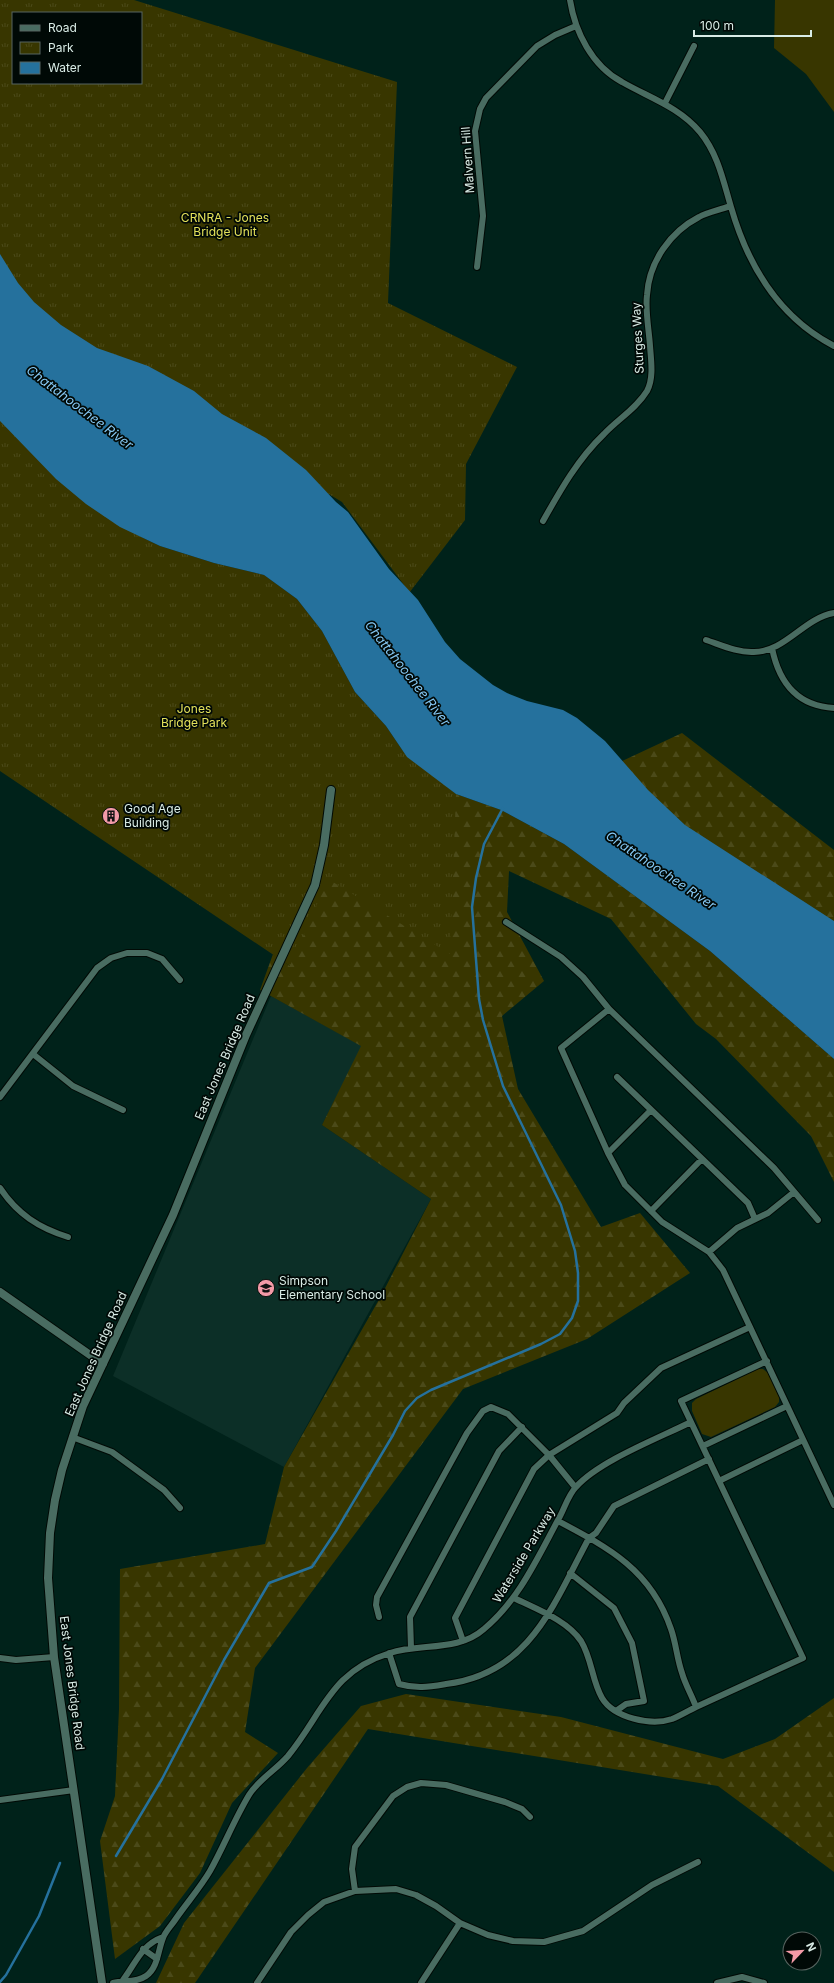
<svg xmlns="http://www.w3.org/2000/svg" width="834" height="1983" viewBox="0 0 834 1983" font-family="Inter,sans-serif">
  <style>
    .built { fill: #0c2f27 }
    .grass { fill: #383600 }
    .forest { fill: url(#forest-firs) }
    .park { fill: url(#park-tufts); fill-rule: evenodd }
    .water { fill: #25719d }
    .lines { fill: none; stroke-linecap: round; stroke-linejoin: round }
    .stream { stroke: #25719d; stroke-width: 2.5 }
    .minor-casing { stroke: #000a05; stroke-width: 8 }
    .tertiary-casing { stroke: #000a05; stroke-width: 10 }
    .minor { stroke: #496c61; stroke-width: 6 }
    .tertiary { stroke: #496c61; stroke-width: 8 }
    .labels { text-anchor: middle; stroke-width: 3.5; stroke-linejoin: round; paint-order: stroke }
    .street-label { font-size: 12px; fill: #d9ece6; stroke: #000906 }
    .park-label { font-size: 12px; fill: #e3e15a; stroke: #000906 }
    .poi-label { font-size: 12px; fill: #d9ece6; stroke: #000906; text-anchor: start }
    .water-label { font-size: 13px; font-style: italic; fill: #85c8f4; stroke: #000906 }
  </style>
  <defs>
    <pattern id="forest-firs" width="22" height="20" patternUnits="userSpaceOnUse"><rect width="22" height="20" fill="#383600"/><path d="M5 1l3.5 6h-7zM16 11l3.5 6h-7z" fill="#4b4a19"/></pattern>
    <pattern id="park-tufts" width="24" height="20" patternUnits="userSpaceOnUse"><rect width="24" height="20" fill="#383600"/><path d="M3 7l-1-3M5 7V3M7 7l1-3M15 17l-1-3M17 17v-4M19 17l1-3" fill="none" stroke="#4b4a19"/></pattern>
  </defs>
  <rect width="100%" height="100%" fill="#00221a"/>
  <!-- built -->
  <path class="built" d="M271,996L362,1046L322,1125L431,1199L284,1467L113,1376Z"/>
  <!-- grass -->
  <path class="grass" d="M775,0H834V112L806,74L774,48Z
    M758,1369H763L768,1373L779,1397V1402L775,1407L711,1437L702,1434L692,1411V1403L696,1399Z"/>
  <!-- forest -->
  <path class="forest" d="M0,421L456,794L501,810L564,844L710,951L834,1059V1182L811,1136L716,1039L696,1024L611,919L509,871L507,912L544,981L502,1016L518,1089L601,1227L640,1213L690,1273L587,1339L463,1389L255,1668L245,1732L278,1753L232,1803L200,1873L160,1926L115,1959L100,1841L115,1796L119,1709L120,1569L265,1544L284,1467L381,1296L431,1199L322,1125L361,1046L260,990L273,954L0,771L273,954L290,966Z
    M682,733L834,850V933L588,777Z
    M406,1694L561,1717L723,1759L775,1739L834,1698V1872L718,1786L368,1729L195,1983H156L184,1923L307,1768L361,1706Z"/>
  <!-- park -->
  <path class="park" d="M0,0H134L397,82L388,303L517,367L466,464L465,520L406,597L404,585L342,502L98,355L40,317L0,268ZM13,13H141V83H13Z
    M0,420L56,479L86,504L120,527L160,546L214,563L264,575L297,599L322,631L355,692L386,726L407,757L456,794L450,954L328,879L290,966L0,771Z"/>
  <!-- water -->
  <path class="water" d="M0,254L18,283L34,302L61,325L97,348L148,366L194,391L222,414L266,438L306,470L336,502L348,512L389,569L418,600L445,642L460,659L493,685L507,693L527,701L563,710L577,718L605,741L648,790L685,825L834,921V1059L710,951L564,844L501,810L456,794L407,757L386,726L355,692L322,631L297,599L264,575L214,563L160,546L120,527L86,504L56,479L0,421Z"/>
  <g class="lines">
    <!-- stream -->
    <path class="stream" d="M116,1856L162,1779L224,1660L269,1583L312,1567L336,1531L393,1435L405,1411L417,1398L431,1390L541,1344L560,1334L572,1318L578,1301V1273L575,1251L561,1205L503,1086L483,1020L479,999L472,907L476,878L484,844L503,808
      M0,1982L6,1975L39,1916L60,1863"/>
    <defs>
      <path id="minor" d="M570,0C575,32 592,66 622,82C650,98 679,107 700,132C718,154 723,180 731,207C748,266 778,317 834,346
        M665,103L694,46
        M477,267L483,216L475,131L480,109L486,98L537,46L555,35L576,26
        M543,521C561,489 578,459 604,434C618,419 636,409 647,391C654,378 651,360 650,346C649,330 645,311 647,295C649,262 670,232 699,217C708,212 720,210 730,206
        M706,640C721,645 738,653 754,652C785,652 804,618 834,613
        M772,648C779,683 797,706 834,708
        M506,922L561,957L583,977L609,1009L774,1168L818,1220
        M609,1009L561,1048L608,1153L625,1185L662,1222L709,1252L723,1270L750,1327
        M33,1054L73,1086L123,1110
        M617,1077L748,1203L755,1219
        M0,1097L97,968L111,958L127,953H147L162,959L180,980
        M608,1153L651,1110
        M0,1188C17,1214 39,1228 68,1237
        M651,1211L702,1159
        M709,1252L737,1228L768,1213L794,1192
        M72,1437L112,1452L164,1490L180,1508
        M703,1446L787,1406
        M719,1481L803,1440
        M570,1573L614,1608L632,1643L644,1701L626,1704L616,1711
        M514,1598C536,1609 567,1620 581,1641C592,1659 592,1681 602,1698C614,1718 651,1726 672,1719C680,1716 688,1711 696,1707C692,1696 685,1684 682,1673C677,1659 676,1643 671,1629C651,1570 609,1548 558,1521
        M379,1617L376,1605L377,1597L467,1433L483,1411L491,1407L508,1414L549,1455L575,1487
        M463,1641L455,1618L534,1469L549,1455L617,1413L624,1403L661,1368L750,1327L834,1505
        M411,1648L410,1617L499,1451L522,1427
        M389,1653L399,1684C417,1689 428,1687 446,1684C530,1674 554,1603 589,1538L596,1533L614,1506L709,1459
        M0,1658L16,1660L54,1657
        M696,1707L803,1658L681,1401L767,1361
        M0,1800L74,1790
        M355,1891L352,1869L355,1847L393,1796L407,1787L421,1783L446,1785L505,1802L522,1809L530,1817
        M143,1949L157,1959
        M123,1980C136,1963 141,1945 163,1937
        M113,1983C124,1980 136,1983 146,1976C158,1968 158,1950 163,1938C165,1932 171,1926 175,1920C186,1904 200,1888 210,1871C224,1846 234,1820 249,1795C259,1779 276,1770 288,1756C323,1713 331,1671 390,1653C421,1643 458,1652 484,1629C518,1601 537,1559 558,1520C564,1510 568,1495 576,1487C599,1461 659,1438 691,1422
        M257,1983L291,1932L308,1915L324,1902L355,1891L396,1889L416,1895L436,1906L460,1923L488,1935L513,1941L544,1942L583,1931L652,1885L698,1862
        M421,1983L460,1923
        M717,1983L742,1977L764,1983"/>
      <path id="tertiary" d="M0,1292L103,1364
        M102,1983L54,1657L48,1578L50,1533L55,1500L62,1470L83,1406L173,1215L246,1035L315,885L324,845L331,790"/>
    </defs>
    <!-- minor casing -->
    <use href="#minor" class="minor-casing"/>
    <!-- tertiary casing -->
    <use href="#tertiary" class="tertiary-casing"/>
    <!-- minor -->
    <use href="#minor" class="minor"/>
    <!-- tertiary -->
    <use href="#tertiary" class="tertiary"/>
  </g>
  <!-- icons -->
  <defs>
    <symbol id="building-disc" viewBox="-11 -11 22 22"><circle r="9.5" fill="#f39aa7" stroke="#000906"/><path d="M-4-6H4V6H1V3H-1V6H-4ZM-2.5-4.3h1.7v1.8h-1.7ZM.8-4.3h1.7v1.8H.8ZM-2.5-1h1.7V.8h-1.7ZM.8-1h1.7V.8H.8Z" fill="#111"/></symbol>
    <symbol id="school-disc" viewBox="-11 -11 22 22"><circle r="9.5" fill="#f39aa7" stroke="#000906"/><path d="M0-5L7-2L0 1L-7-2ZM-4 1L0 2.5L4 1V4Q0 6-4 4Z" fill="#111"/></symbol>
  </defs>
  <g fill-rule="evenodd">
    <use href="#building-disc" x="101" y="806" width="20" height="20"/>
    <use href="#school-disc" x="256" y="1278" width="20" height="20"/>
  </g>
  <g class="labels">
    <!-- street labels -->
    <g class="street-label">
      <text transform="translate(468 160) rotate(-94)" y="4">Malvern Hill</text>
      <text transform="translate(638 338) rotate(-93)" y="4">Sturges Way</text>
      <text transform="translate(225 1057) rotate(-67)" y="4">East Jones Bridge Road</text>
      <text transform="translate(96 1354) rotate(-66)" y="4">East Jones Bridge Road</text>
      <text transform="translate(524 1555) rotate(-59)" y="4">Waterside Parkway</text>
      <text transform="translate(72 1683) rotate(83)" y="4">East Jones Bridge Road</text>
    </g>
    <!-- park labels -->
    <g class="park-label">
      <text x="225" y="222">CRNRA - Jones<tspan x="225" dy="14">Bridge Unit</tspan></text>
      <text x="194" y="713">Jones<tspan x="194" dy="14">Bridge Park</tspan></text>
    </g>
    <!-- poi labels -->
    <g class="poi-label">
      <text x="124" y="813">Good Age<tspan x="124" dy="14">Building</tspan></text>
      <text x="279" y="1285">Simpson<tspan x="279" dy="14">Elementary School</tspan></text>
    </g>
    <!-- water labels -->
    <g class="water-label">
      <text transform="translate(80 407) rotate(37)" y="5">Chattahoochee River</text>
      <text transform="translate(408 673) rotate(52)" y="5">Chattahoochee River</text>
      <text transform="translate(661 870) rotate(34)" y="5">Chattahoochee River</text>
    </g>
  </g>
  <!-- legend -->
  <rect x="12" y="12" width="130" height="72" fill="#000906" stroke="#576460"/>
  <rect x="20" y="25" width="20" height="6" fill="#496c61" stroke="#576460"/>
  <text x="48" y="32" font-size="12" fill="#d9ece6">Road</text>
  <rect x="20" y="42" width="20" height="12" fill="url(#park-tufts)" stroke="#576460"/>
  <text x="48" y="52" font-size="12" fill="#d9ece6">Park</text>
  <rect x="20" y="62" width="20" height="12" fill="#25719d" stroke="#576460"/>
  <text x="48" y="72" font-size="12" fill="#d9ece6">Water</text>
  <!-- north arrow -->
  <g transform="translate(802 1951) rotate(65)"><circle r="19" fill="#000906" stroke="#576460"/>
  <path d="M0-3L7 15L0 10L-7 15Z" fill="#f39aa7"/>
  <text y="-6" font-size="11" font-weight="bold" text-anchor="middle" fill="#d9ece6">N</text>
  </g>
  <!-- scale -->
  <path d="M694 30v6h117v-6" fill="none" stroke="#d9ece6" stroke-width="2"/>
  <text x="700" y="30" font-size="12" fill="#d9ece6" stroke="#000906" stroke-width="3" paint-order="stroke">100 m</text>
</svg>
